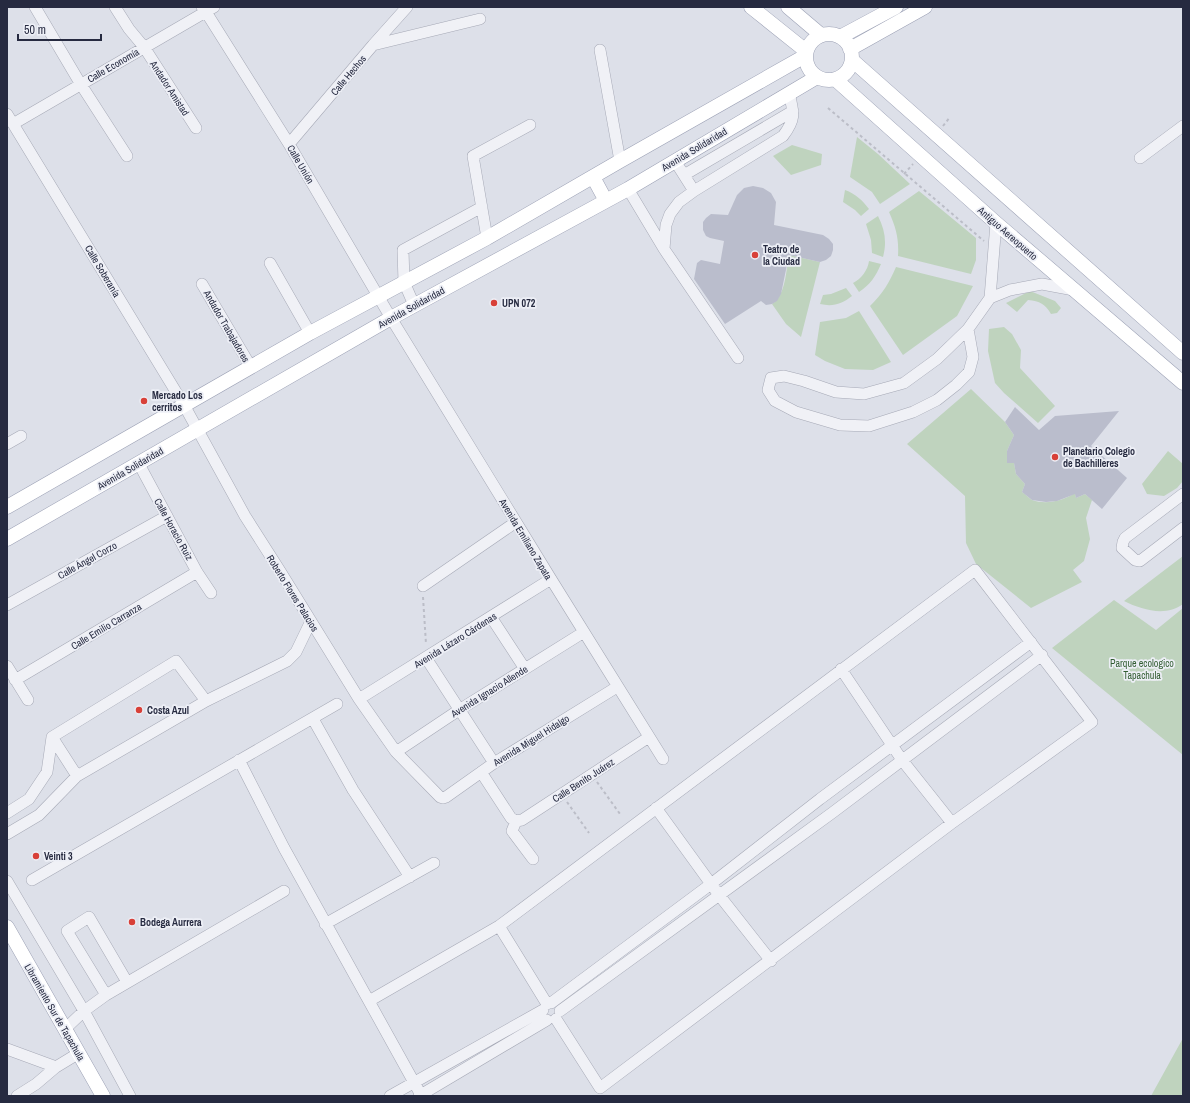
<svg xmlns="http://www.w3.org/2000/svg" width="1190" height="1103" viewBox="0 0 1190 1103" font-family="'Archivo Narrow',sans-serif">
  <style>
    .green { fill: #bfd3be }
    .building { fill: #babdcc }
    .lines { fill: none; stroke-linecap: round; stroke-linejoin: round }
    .minor-casing { stroke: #a6a9b6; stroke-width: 12 }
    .major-casing { stroke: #9ca1b5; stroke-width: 15 }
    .path { stroke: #bbbdc7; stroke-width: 2; stroke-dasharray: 3 3; stroke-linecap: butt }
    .minor { stroke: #f0f1f6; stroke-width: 11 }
    .major { stroke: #fff; stroke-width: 14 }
    .poi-dot { fill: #d84038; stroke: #edeff6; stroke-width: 1.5 }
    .labels { text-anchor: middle; stroke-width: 3.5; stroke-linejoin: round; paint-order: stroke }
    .street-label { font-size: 10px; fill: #262a40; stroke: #edeff6 }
    .poi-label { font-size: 10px; font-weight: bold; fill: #262a40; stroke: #edeff6; text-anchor: start }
    .park-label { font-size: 10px; fill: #325d32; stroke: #edeff6 }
  </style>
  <rect width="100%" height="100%" fill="#dde0e9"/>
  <!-- green -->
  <path class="green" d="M857,137L878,154L910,184L880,204L872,192L850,177Z
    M792,145L822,154L821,165L791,175L773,156Z
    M845,190C856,194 862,200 869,209L861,216L855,210L843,202Z
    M919,191L976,238V260L971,274L898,256C899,238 896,228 889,212Z
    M878,216C885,230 887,242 883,257L872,253L871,240L866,224Z
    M789,255L820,262L801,337L786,324L772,304C786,295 786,270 789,255Z
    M869,261L881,264C876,276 870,285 859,292L853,283C861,279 868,270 869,261Z
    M896,267L973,286L957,316L903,355L870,306C883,293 889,283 896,267Z
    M846,288L852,296C842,304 833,307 820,304L823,295L831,294Z
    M1030,291L1055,301L1061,308L1057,313L1051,314C1045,304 1040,301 1028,300L1017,312L1006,303Z
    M859,311L891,362L873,370L845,369L825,361L815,355L820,322L846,318Z
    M1004,327L1012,334L1021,350L1020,368L1055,406L1038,423L1004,393L995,383L988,351L989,329Z
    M971,389L1005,422L1014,435L1007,451L1014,463L1016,474L1025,484L1022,492C1025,494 1029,498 1032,500C1046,505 1063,501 1075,493L1076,498L1085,494L1092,500L1086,518L1090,539L1084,561L1073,570L1082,582L1031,608L976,564L966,543L965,496L907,444Z
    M1168,451L1183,464V481L1177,488L1164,496L1147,494L1142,484Z
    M1183,556V604C1166,617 1142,610 1124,601Z
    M1114,600L1156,630L1183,608V755L1052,648Z
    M1183,1038V1096H1151Z"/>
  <!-- building -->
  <path class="building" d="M753,186L763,188L771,193L776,202L774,225L823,235L829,239L833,244V250L831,256L826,260L820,262L789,255L781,294L777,301L772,304L766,305L761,301L725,324L694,279L697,263L701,260L720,264L724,241L710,238L706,236L703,230V222L706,218L711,214L728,215L737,195L744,188Z
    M1015,407L1039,430L1055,416L1119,411L1091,446L1127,478L1102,509L1085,494L1076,498L1075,494L1057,501L1046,502L1032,500L1022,492L1025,484L1016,474L1014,463H1007V451L1014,435L1005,422Z"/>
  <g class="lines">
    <defs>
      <path id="minor" d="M35,7L80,83L127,156
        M115,7L129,29L144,47L196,128
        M202,7L206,12L289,144L391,318L551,579L663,759
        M373,45L480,19
        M600,50L620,161
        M7,114L184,405L245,516L280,571L359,699L396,752L440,797L443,798L446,797L494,763L617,687
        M13,124L214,7
        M289,144L373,45L407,7
        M1140,158L1183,126
        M675,161L694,191
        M684,175L793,111
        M628,189L664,249
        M487,238L473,156L530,125
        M270,263L310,333
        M202,284L251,367
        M990,298L996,223
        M414,305L404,282L403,250L482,207
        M968,329L973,357L969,372L956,385L937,400L913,412L869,426L840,425L796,412L775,401L768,390L771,378L784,376L804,381L836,392L864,394L904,383L937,359L968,329L990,298L1010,290L1042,284L1074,290
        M738,358L664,249L666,225L670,214L679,202L694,191L783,136C796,119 794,113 789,93
        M7,444L21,436
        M139,464L197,572L211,593
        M1183,494L1125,538L1123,542L1122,548L1135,560L1140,561L1183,528
        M423,586L516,522
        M7,605L167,516
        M491,617L525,669
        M426,658L494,763
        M7,666L28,700
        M841,669L902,760L952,823
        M15,680L197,572
        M359,699L551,579
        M313,719L353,790L410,877
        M52,737L77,776
        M396,752L459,710L584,632
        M239,760L284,848L421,1095
        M481,772L511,818L516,821
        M656,808L719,895L771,961
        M7,813L29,799L47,772L52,737L176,661L206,701
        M516,821L522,820L649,737
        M516,821L512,831L533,859
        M7,834L39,815L77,776L206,701L287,661L296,652L311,621
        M32,880L337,704
        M7,881L84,1011L130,1096
        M325,924L434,863
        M499,926L547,1004
        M106,995L67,931L89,917L127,982
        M369,1001L499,926L975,570L1092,722L952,823L600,1088L556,1019
        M551,1003L711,884L820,799L1031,642
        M560,1011L832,813L1042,655
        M65,1029L84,1011L106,995L284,891
        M7,1049L56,1067L79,1053
        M17,1096L36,1084L56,1067
        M390,1096L543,1010
        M419,1096L547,1020"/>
      <path id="major" d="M751,7L806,51
        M788,7L821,35
        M806 57a23 23 0 1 1 46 0a23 23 0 1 1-46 0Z
        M840,37L896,7
        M850,49L925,7
        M852,60L1183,353
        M835,79L996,223L1183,383
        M593,177L606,201
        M7,507L310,333L487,238L620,161L805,56
        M7,539L391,318L628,189L817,77
        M7,927L103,1096"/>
    </defs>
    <!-- minor casing -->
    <use href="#minor" class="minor-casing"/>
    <!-- major casing -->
    <use href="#major" class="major-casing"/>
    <!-- path -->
    <path class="path" d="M828,108L984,241
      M943,126L950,117
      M904,174L913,164
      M423,597L426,644
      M597,782L620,814
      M567,802L589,833"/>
    <!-- minor -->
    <use href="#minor" class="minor"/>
    <!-- major -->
    <use href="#major" class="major"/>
  </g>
  <!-- markers -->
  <g class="poi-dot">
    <circle cx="755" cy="255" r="4"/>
    <circle cx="494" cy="303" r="4"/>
    <circle cx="144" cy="401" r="4"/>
    <circle cx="1055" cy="457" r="4"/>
    <circle cx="139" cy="710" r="4"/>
    <circle cx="36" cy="856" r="4"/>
    <circle cx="132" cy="922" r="4"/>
  </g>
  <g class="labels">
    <!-- street labels -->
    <g class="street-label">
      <text transform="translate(113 65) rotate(-30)" y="4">Calle Economía</text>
      <text transform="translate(348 75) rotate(-50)" y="4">Calle Hechos</text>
      <text transform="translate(170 88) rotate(57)" y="4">Andador Amistad</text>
      <text transform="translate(694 149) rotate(-31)" y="4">Avenida Solidaridad</text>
      <text transform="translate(301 164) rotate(60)" y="4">Calle Unión</text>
      <text transform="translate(1008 233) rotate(41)" y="4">Antiguo Aereopuerto</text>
      <text transform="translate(103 271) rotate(59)" y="4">Calle Soberanía</text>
      <text transform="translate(411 307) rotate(-29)" y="4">Avenida Solidaridad</text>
      <text transform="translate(227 326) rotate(60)" y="4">Andador Trabajadores</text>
      <text transform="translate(130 468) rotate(-30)" y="4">Avenida Solidaridad</text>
      <text transform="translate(174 529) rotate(61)" y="4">Calle Horacio Ruiz</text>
      <text transform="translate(526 539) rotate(59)" y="4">Avenida Emiliano Zapata</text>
      <text transform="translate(87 560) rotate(-29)" y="4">Calle Ángel Corzo</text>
      <text transform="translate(293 593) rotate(58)" y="4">Roberto Flores Palacios</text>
      <text transform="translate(106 626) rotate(-31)" y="4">Calle Emilio Carranza</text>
      <text transform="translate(455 640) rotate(-32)" y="4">Avenida Lázaro Cárdenas</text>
      <text transform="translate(489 691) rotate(-32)" y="4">Avenida Ignacio Allende</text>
      <text transform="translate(531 740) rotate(-32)" y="4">Avenida Miguel Hidalgo</text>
      <text transform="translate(583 780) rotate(-33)" y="4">Calle Benito Juárez</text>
      <text transform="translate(55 1012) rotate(60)" y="4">Libramiento Sur de Tapachula</text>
    </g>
    <!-- poi labels -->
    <g class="poi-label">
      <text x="763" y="253">Teatro de<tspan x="763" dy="12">la Ciudad</tspan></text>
      <text x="502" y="307">UPN 072</text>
      <text x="152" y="399">Mercado Los<tspan x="152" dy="12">cerritos</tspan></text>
      <text x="1063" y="455">Planetario Colegio<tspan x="1063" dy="12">de Bachilleres</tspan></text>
      <text x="147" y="714">Costa Azul</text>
      <text x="44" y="860">Veinti 3</text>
      <text x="140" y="926">Bodega Aurrera</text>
    </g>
    <!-- park labels -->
    <g class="park-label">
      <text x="1142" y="667">Parque ecologico<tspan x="1142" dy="12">Tapachula</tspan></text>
    </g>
  </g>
  <!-- border -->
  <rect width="1190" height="1103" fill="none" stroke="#262a40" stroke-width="16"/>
  <!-- scale -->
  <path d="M18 34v6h83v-6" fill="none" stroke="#262a40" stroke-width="2"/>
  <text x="24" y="34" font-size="12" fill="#262a40" stroke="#edeff6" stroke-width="3" paint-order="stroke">50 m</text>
</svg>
